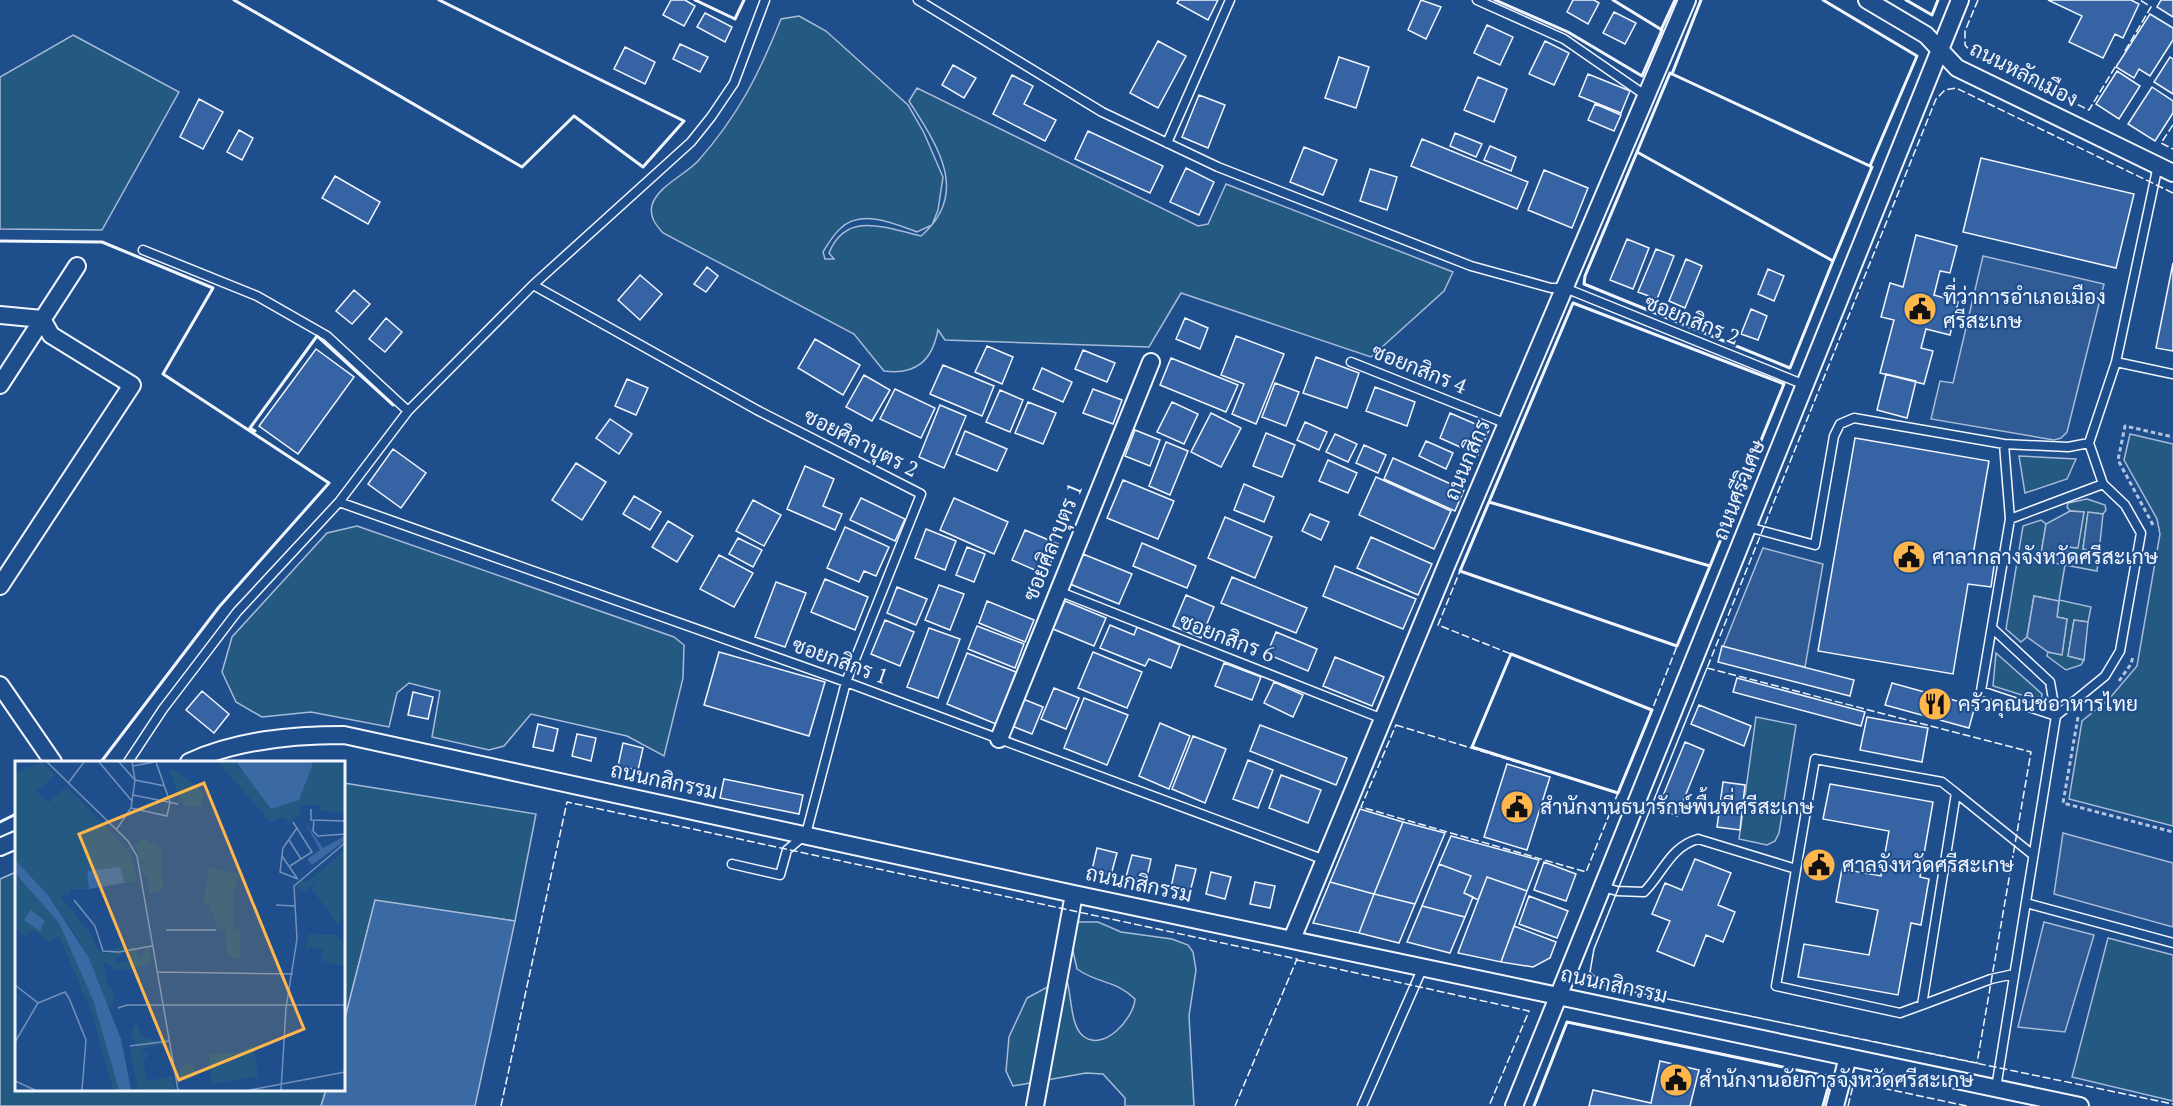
<svg xmlns="http://www.w3.org/2000/svg" width="2173" height="1106" viewBox="0 0 2173 1106" font-family="'PT Serif',Sarabun,serif">
  <style>
    .green { fill: #245a82; stroke: #a8bbd7; stroke-width: 1.5 }
    .parking { fill: #305b95; stroke: #a8bbd7; stroke-width: 1.5 }
    .water { fill: #3b69a3; stroke: #a8bbd7; stroke-width: 1.5 }
    .building { fill: #3563a3; stroke: #f2f6ff; stroke-width: 1.5 }
    .lines { fill: none; stroke-linecap: round; stroke-linejoin: round }
    .service-casing { stroke: #f2f6ff; stroke-width: 11 }
    .minor-casing { stroke: #f2f6ff; stroke-width: 20 }
    .path { stroke: #b3c4dc; stroke-width: 3; stroke-dasharray: 4.5 3; stroke-linecap: butt }
    .service { stroke: #1f4e8c; stroke-width: 8 }
    .minor { stroke: #1f4e8c; stroke-width: 16 }
    .fence { stroke: #f2f6ff; stroke-width: 1.5; stroke-dasharray: 8 3; stroke-linecap: butt }
    .wall { stroke: #f2f6ff; stroke-width: 3 }
    .labels { text-anchor: middle; stroke-width: 4.5; stroke-linejoin: round; paint-order: stroke }
    .street-label { font-size: 21px; fill: #f2f6ff; stroke: #1f4e8c }
    .poi-label { font-size: 21px; fill: #f2f6ff; stroke: #1f4e8c; text-anchor: start }
    .inset-road { fill: none; stroke: #7391ba; stroke-width: 1.5 }
    .view { fill: #ffb74d; fill-opacity: 0.15; stroke: #ffb74d; stroke-width: 3 }
    .inset-edge { fill: none; stroke: #f2f6ff; stroke-width: 3 }
  </style>
  <rect width="100%" height="100%" fill="#1f4e8c"/>
  <!-- green -->
  <path class="green" d="M799,16L826,31L908,105L924,133L943,177L938,210L932,225L917,232C896,224 860,208 840,229C833,235 828,244 823,252L825,259H834L829,253C846,210 886,228 921,236C971,193 937,145 909,101L917,88L1198,226L1208,224L1226,184L1453,272L1444,291L1371,357L1181,293L1149,347L945,340L938,330C932,361 916,375 884,371L854,334L663,233C656,225 649,217 652,205C658,186 685,175 698,161C738,116 759,74 781,19Z
    M73,35L179,92L102,230L0,229V77Z
    M2130,434L2173,444V826L2069,799L2082,721L2109,699L2137,666L2160,534L2157,519L2124,460Z
    M2019,456L2076,459L2067,479L2025,493Z
    M2087,499L2105,505L2106,510L2103,514L2088,513L2083,549L2099,552L2097,571L2065,565L2059,600L2091,607L2088,622L2074,620L2068,656L2084,660L2081,665L2066,670L2047,656L2048,652L2062,654L2067,619L2057,617L2059,601L2034,596L2027,637L2021,642L2006,629L2023,526L2041,520L2046,524L2040,560L2068,547L2077,548L2084,512L2070,511L2067,507L2068,503Z
    M357,526L674,637L684,645L683,678L664,756L627,736L531,714L504,746L489,750L432,737L440,691L409,683L397,693L389,727L311,712L262,717L236,702L222,672L232,637L327,533Z
    M1996,653L2042,694L2041,701L1993,686Z
    M1756,717L1796,725L1779,833L1775,841L1767,845L1739,839Z
    M344,783L536,814L515,921L375,901L344,1022Z
    M16,872V1090H326L321,1106H0V879Z
    M1074,922H1098L1121,932L1172,939L1188,945L1193,952L1196,970L1189,1016L1194,1106H1125V1098L1103,1074L1086,1073L1013,1086L1006,1071L1009,1037L1027,998L1066,977C1072,995 1070,1024 1082,1035C1103,1054 1134,1018 1135,999C1116,980 1098,984 1077,969L1070,938Z
    M2108,938L2173,955V1101L2072,1077Z"/>
  <!-- parking -->
  <path class="parking" d="M1983,256L2104,284L2067,432L2061,438L2054,440L1931,419L1940,381L1953,383Z
    M2070,511L2084,512L2078,548L2068,547L2065,565L2040,560L2046,524Z
    M2088,512L2103,514L2099,552L2083,549Z
    M1763,548L1823,564L1805,667L1723,647Z
    M2034,596L2059,601L2057,617L2067,619L2062,655L2048,652L2027,637Z
    M2074,620L2088,622L2084,660L2068,656Z
    M2063,833L2173,863V927L2054,894Z
    M2044,922L2094,935L2065,1032L2018,1027Z"/>
  <!-- water -->
  <path class="water" d="M375,900L515,921L475,1106H321L326,1090H344V1022Z"/>
  <!-- building -->
  <path class="building" d="M671,0H685L695,6L684,26L663,15Z
    M1179,0H1218L1208,20L1177,3Z
    M1421,0L1441,7L1426,39L1408,30Z
    M1573,0H1594L1599,3L1588,24L1567,12Z
    M2048,0H2131L2139,4L2123,38L2115,34L2103,58L2069,42L2082,16Z
    M2161,0H2173V17L2157,7Z
    M1614,12L1636,23L1625,44L1603,33Z
    M705,13L732,27L725,42L697,27Z
    M2150,14L2173,28V40L2150,76L2139,69L2134,78L2116,67Z
    M1487,25L1513,37L1500,65L1474,53Z
    M1158,41L1186,56L1158,108L1130,93Z
    M1545,41L1569,53L1554,85L1529,74Z
    M680,44L708,57L700,72L673,59Z
    M625,47L655,62L645,84L614,69Z
    M1339,57L1369,67L1356,108L1325,98Z
    M2170,57L2173,59V94L2154,82Z
    M953,65L976,78L964,98L942,85Z
    M2117,71L2140,86L2119,119L2096,104Z
    M1588,74L1630,91L1621,113L1579,96Z
    M1012,75L1033,86L1024,104L1056,120L1045,141L993,114Z
    M1478,77L1507,89L1494,122L1464,110Z
    M2152,87L2173,101V113L2155,141L2128,124Z
    M1199,95L1225,105L1208,148L1182,137Z
    M199,99L223,112L203,149L180,137Z
    M1595,104L1621,115L1614,131L1588,120Z
    M239,130L253,138L242,160L227,152Z
    M1088,131L1163,166L1150,193L1075,159Z
    M1455,133L1482,144L1476,157L1450,146Z
    M1422,139L1528,182L1517,209L1411,166Z
    M1490,146L1516,157L1511,171L1484,160Z
    M1304,147L1337,160L1323,195L1290,182Z
    M1981,158L2134,194L2116,268L1963,232Z
    M1186,168L1214,182L1199,215L1170,202Z
    M1370,169L1397,177L1387,210L1360,201Z
    M1544,170L1588,188L1572,228L1528,210Z
    M335,176L380,202L368,224L322,198Z
    M1916,235L1957,246L1950,273L1940,271L1934,295L1958,302L1950,335L1926,329L1921,348L1933,351L1924,384L1880,373L1894,320L1881,317L1890,283L1903,287Z
    M1627,239L1649,248L1633,289L1610,280Z
    M1656,249L1674,256L1657,299L1638,292Z
    M1686,259L1702,266L1685,308L1669,301Z
    M2173,263V351L2156,348Z
    M707,267L718,276L706,292L694,284Z
    M1768,269L1784,276L1774,301L1758,294Z
    M640,275L662,294L640,320L618,300Z
    M354,290L370,304L352,324L336,311Z
    M1751,309L1767,316L1758,340L1741,334Z
    M386,318L402,332L385,352L369,339Z
    M1185,318L1208,328L1200,349L1176,339Z
    M1236,336L1284,354L1256,424L1232,414L1244,384L1221,375Z
    M815,339L860,365L843,395L798,368Z
    M987,346L1013,357L1002,384L975,372Z
    M316,349L354,377L298,454L259,426Z
    M1083,350L1115,363L1107,382L1075,369Z
    M1316,357L1359,373L1347,408L1303,393Z
    M1171,358L1238,385L1226,412L1160,385Z
    M943,365L994,386L982,416L930,394Z
    M1042,368L1072,382L1063,402L1033,389Z
    M1886,374L1916,381L1907,418L1877,410Z
    M864,375L890,390L872,421L846,407Z
    M627,379L648,388L636,415L615,406Z
    M1275,383L1299,392L1286,426L1262,417Z
    M1375,387L1415,402L1407,426L1366,411Z
    M895,389L935,408L921,438L880,419Z
    M1093,389L1122,400L1113,424L1083,413Z
    M1000,390L1023,400L1010,432L986,422Z
    M1028,402L1056,413L1043,444L1015,433Z
    M1172,402L1198,414L1184,444L1157,432Z
    M940,405L966,416L944,468L919,457Z
    M1211,413L1241,428L1221,467L1191,452Z
    M1450,413L1489,430L1478,455L1440,438Z
    M610,419L632,434L619,454L596,438Z
    M1305,422L1327,432L1319,450L1297,440Z
    M1135,430L1160,440L1150,466L1125,456Z
    M965,431L1007,449L997,471L956,454Z
    M1266,433L1295,445L1282,477L1253,466Z
    M1335,434L1357,444L1348,462L1326,452Z
    M1855,438L1989,461L1973,555L1995,559L1991,587L1968,584L1953,674L1818,651Z
    M1426,441L1453,453L1446,469L1419,456Z
    M1166,442L1188,451L1170,495L1149,486Z
    M1364,445L1386,455L1378,473L1356,463Z
    M393,449L426,473L401,508L368,484Z
    M1393,458L1464,490L1455,511L1384,479Z
    M1328,460L1357,473L1348,493L1319,481Z
    M576,463L606,482L582,520L552,500Z
    M805,466L834,479L823,506L842,514L835,530L787,509Z
    M1376,477L1451,511L1434,549L1359,515Z
    M1123,480L1174,501L1158,539L1107,518Z
    M1244,484L1274,497L1264,522L1234,510Z
    M634,496L661,512L650,530L623,514Z
    M861,498L905,519L895,541L850,520Z
    M954,498L1008,522L994,554L940,530Z
    M753,500L781,515L764,546L736,531Z
    M1310,514L1329,522L1321,540L1302,531Z
    M1225,517L1272,537L1255,578L1208,558Z
    M668,521L693,536L677,562L652,547Z
    M845,527L889,547L876,576L864,571L859,582L827,568Z
    M926,529L956,541L945,570L915,558Z
    M1025,530L1058,544L1046,575L1012,560Z
    M1371,537L1432,564L1418,595L1357,568Z
    M738,538L762,550L753,567L729,554Z
    M1142,543L1196,566L1187,588L1133,566Z
    M967,547L985,554L974,582L956,575Z
    M1083,554L1132,574L1119,604L1070,584Z
    M719,555L753,573L734,607L700,589Z
    M1335,566L1416,599L1403,629L1323,596Z
    M1232,577L1307,608L1296,633L1221,603Z
    M825,579L868,597L855,630L811,612Z
    M776,582L806,593L785,647L755,637Z
    M939,585L964,594L950,630L925,620Z
    M897,587L927,599L916,625L887,613Z
    M1186,595L1214,607L1201,638L1173,626Z
    M987,601L1034,620L1025,642L979,623Z
    M1065,601L1106,618L1094,646L1053,629Z
    M885,620L914,632L900,666L871,654Z
    M1110,625L1134,635L1137,627L1180,645L1171,668L1149,659L1145,666L1100,648Z
    M977,626L1024,644L1015,668L968,649Z
    M929,628L960,639L938,698L907,687Z
    M1276,632L1317,649L1308,671L1267,654Z
    M1722,646L1854,680L1850,696L1718,662Z
    M719,652L825,682L809,736L704,705Z
    M1093,652L1142,672L1127,708L1078,688Z
    M967,653L1016,672L996,724L947,704Z
    M1335,657L1384,677L1372,706L1323,686Z
    M1224,663L1261,677L1252,700L1215,686Z
    M1737,678L1865,712L1861,726L1733,692Z
    M1274,682L1303,695L1293,717L1264,703Z
    M1892,683L1975,706L1969,728L1885,705Z
    M1054,688L1079,698L1066,729L1041,719Z
    M202,691L229,714L214,733L186,710Z
    M413,692L433,697L428,719L408,715Z
    M1084,698L1128,715L1107,765L1064,748Z
    M1023,699L1043,707L1032,734L1012,726Z
    M1699,705L1751,726L1744,746L1691,724Z
    M1867,717L1928,728L1922,762L1860,750Z
    M1160,723L1190,736L1169,789L1139,776Z
    M538,724L558,729L553,751L533,747Z
    M1260,725L1347,758L1336,785L1250,751Z
    M577,734L596,738L591,761L572,756Z
    M1193,736L1226,749L1205,803L1172,789Z
    M1685,742L1704,750L1677,816L1658,808Z
    M623,743L643,748L638,770L618,766Z
    M1248,760L1273,770L1258,808L1233,799Z
    M1507,764L1550,777L1527,850L1484,837Z
    M1281,775L1321,790L1308,823L1269,808Z
    M724,779L803,795L799,814L720,798Z
    M1723,782L1745,785L1740,830L1717,827Z
    M1830,784L1933,802L1920,877L1929,879L1921,925L1911,923L1898,995L1798,977L1804,944L1869,955L1878,910L1836,902L1842,869L1881,876L1889,831L1823,819Z
    M1360,809L1403,822L1374,894L1330,882Z
    M1403,822L1445,833L1415,904L1374,894Z
    M1451,836L1539,860L1527,891L1487,877L1478,900L1464,893L1471,876L1439,864Z
    M1097,848L1117,853L1111,875L1092,870Z
    M1132,855L1151,859L1146,881L1126,877Z
    M1695,859L1731,873L1718,905L1735,912L1723,942L1706,935L1694,966L1657,951L1670,921L1652,914L1665,883L1682,890Z
    M1544,862L1576,874L1566,901L1534,890Z
    M1439,864L1471,876L1464,893L1473,897L1465,917L1422,906Z
    M1176,865L1196,869L1190,892L1171,887Z
    M1211,872L1231,877L1225,899L1206,894Z
    M1487,877L1527,891L1501,962L1458,953Z
    M1255,882L1275,886L1270,908L1250,904Z
    M1330,882L1374,894L1359,933L1313,923Z
    M1374,894L1415,904L1399,943L1359,933Z
    M1529,896L1568,911L1557,938L1519,924Z
    M1422,906L1465,917L1450,953L1407,942Z
    M1514,926L1556,942L1550,958L1533,967L1501,962Z
    M1660,1061L1699,1070L1690,1106H1589L1593,1090L1651,1103Z"/>
  <g class="lines">
    <defs>
      <path id="service" d="M918,0L1102,112L1218,167L1471,266L1551,288H1565L1805,385
        M1477,0L1564,39L1645,95
        M1167,143L1230,0
        M143,250L257,296L327,336L408,411
        M533,285L757,410L921,494L846,682L806,834L787,850L780,875L732,864
        M1351,362L1507,424
        M2116,362L2173,374
        M339,502L846,682L1325,860
        M2010,519L2103,484
        M1748,527L1815,545L1834,436L1840,424L1854,418L2004,444L2068,447L2089,443
        M1058,591L1383,719
        M1992,628L2050,682L2056,716L1981,691L2010,519L2004,444
        M128,762L163,709L237,612L339,502L408,411L533,285L691,142L711,117L734,83L765,0
        M1603,887L1617,891L1644,892C1663,873 1670,847 1698,839L1796,869
        M2026,903L2173,943
        M2014,974L1991,979L1922,1005L1956,793L2033,855
        M1922,1005L1900,1013L1776,986L1815,759L1942,782L1956,793
        M1996,1088L2056,716L2105,676L2120,651L2141,533L2125,505L2103,484L2089,443L2116,362L2158,165
        M1362,1106L1423,967"/>
      <path id="minor" d="M1867,0L1926,35L1957,68L2173,173
        M0,315L42,319L51,335L132,385L0,586
        M0,385L77,266
        M0,685L53,762
        M999,739L1151,362
        M189,762C237,740 292,735 344,735L1074,894L2080,1106
        M0,847L16,840
        M1292,939L1447,564L1687,0
        M1035,1106L1074,894
        M1514,1106L1960,0
        M1835,1106L1848,1057"/>
    </defs>
    <!-- service casing -->
    <use href="#service" class="service-casing"/>
    <!-- minor casing -->
    <use href="#minor" class="minor-casing"/>
    <!-- path -->
    <path class="path" d="M2153,525L2118,460L2125,426L2173,437
      M2119,681L2131,664L2133,656
      M2078,717L2063,803L2173,832"/>
    <!-- service -->
    <use href="#service" class="service"/>
    <!-- minor -->
    <use href="#minor" class="minor"/>
    <!-- fence -->
    <path class="fence" d="M1978,0L1965,31V45L1973,54L2089,110L2117,64
      M2125,51L2151,7L2140,0
      M2173,125L2161,143L2173,149
      M2173,193L1956,88L1945,90L1936,99L1594,949L1590,972L1605,986L2173,1104
      M1460,571L1677,646L1652,710L1438,625Z
      M1707,668L2031,752L1977,1063L1605,986L1590,972L1594,949Z
      M1396,725L1618,793L1586,872L1361,807Z
      M1297,960L1529,1011L1489,1106
      M501,1106L567,802L1297,959L1235,1106
      M1848,1106L1854,1082L1967,1106"/>
    <!-- wall -->
    <path class="wall" d="M234,0L522,167L574,116L643,167L684,121L439,0
      M695,0L735,19L744,0
      M1495,0L1568,32L1642,76L1662,30L1613,0
      M1823,0L1917,56L1870,166
      M1906,0L1932,15L1938,0
      M1661,30L1675,0
      M1670,73L1872,167L1833,261L1637,152Z
      M1672,74L1701,0
      M1637,152L1833,261L1790,368L1584,284L1585,276Z
      M0,241L102,242L213,288L163,374L329,483L219,607L101,762
      M1573,303L1784,384L1710,566L1489,502Z
      M255,431L250,428L317,336L393,405
      M1489,502L1710,566L1677,646L1460,571Z
      M1511,654L1652,710L1618,793L1472,747Z
      M0,822L16,814
      M1534,1106L1567,1022L1831,1077L1823,1106"/>
  </g>
  <!-- icons -->
  <defs>
    <symbol id="civic-disc" viewBox="-11 -11 22 22"><circle r="9.5" fill="#ffb74d" stroke="#1f4e8c"/><path d="M-.6-6.5H3V-4.5H.6V-3L4-1V1h2V6H-6V1h2V-1L-.6-3ZM-1.2 2.5V6h2.4V2.5Z" fill="#111"/></symbol>
    <symbol id="restaurant-disc" viewBox="-11 -11 22 22"><circle r="9.5" fill="#ffb74d" stroke="#1f4e8c"/><path d="M-5-6h1v4h1v-4h1v4h1v-4h1v5L-1.5 .5V6h-2V.5L-5-1ZM5-6V6H3V1.5H1.5Q1.5-4 5-6Z" fill="#111"/></symbol>
  </defs>
  <g fill-rule="evenodd">
    <use href="#civic-disc" x="1901" y="290" width="38" height="38"/>
    <use href="#civic-disc" x="1890" y="538" width="38" height="38"/>
    <use href="#restaurant-disc" x="1916" y="685" width="38" height="38"/>
    <use href="#civic-disc" x="1498" y="788" width="38" height="38"/>
    <use href="#civic-disc" x="1800" y="846" width="38" height="38"/>
    <use href="#civic-disc" x="1657" y="1061" width="38" height="38"/>
  </g>
  <g class="labels">
    <!-- street labels -->
    <g class="street-label">
      <text transform="translate(2024 74) rotate(27)" y="7">ถนนหลักเมือง</text>
      <text transform="translate(1692 320) rotate(22)" y="7">ซอยกสิกร 2</text>
      <text transform="translate(1419 369) rotate(22)" y="7">ซอยกสิกร 4</text>
      <text transform="translate(861 443) rotate(27)" y="7">ซอยศิลาบุตร 2</text>
      <text transform="translate(1467 460) rotate(-67)" y="7">ถนนกสิกร</text>
      <text transform="translate(1739 490) rotate(-68)" y="7">ถนนศรีวิเศษ</text>
      <text transform="translate(1053 542) rotate(-68)" y="7">ซอยศิลาบุตร 1</text>
      <text transform="translate(1227 638) rotate(21)" y="7">ซอยกสิกร 6</text>
      <text transform="translate(840 661) rotate(20)" y="7">ซอยกสิกร 1</text>
      <text transform="translate(664 781) rotate(12)" y="7">ถนนกสิกรรม</text>
      <text transform="translate(1139 884) rotate(12)" y="7">ถนนกสิกรรม</text>
      <text transform="translate(1614 985) rotate(12)" y="7">ถนนกสิกรรม</text>
    </g>
    <!-- poi labels -->
    <g class="poi-label">
      <text x="1943" y="304">ที่ว่าการอำเภอเมือง<tspan x="1943" dy="24">ศรีสะเกษ</tspan></text>
      <text x="1932" y="564">ศาลากลางจังหวัดศรีสะเกษ</text>
      <text x="1958" y="711">ครัวคุณนิชอาหารไทย</text>
      <text x="1540" y="814">สำนักงานธนารักษ์พื้นที่ศรีสะเกษ</text>
      <text x="1842" y="872">ศาลจังหวัดศรีสะเกษ</text>
      <text x="1699" y="1087">สำนักงานอัยการจังหวัดศรีสะเกษ</text>
    </g>
  </g>
  <!-- overview -->
  <g transform="translate(15 761)">
    <rect width="330" height="330" fill="#1f4e8c"/>
    <path d="M28,1L40,14L22,30L33,42L47,29L54,28L115,91L122,120L109,122L104,106L72,110L74,128H55V132L46,136L77,175L83,189L92,193L109,183V192L100,199L102,202L116,200L114,185L127,188L121,193L127,197L129,188L134,186L136,201L118,208L101,209L88,200L94,227H98V245L94,246L74,197L57,168L33,134L0,99V12ZM203,1H221V6L284,39L298,3L316,1L330,5V51L305,50V44H286L285,53L275,62L268,56L255,61ZM159,8L189,32L187,46L168,44L155,11ZM128,77L146,87L148,127L144,130L134,132L133,115L127,112L126,105L131,100L125,99L120,85ZM330,89V154L323,164L296,127L306,115L290,130L282,127L284,121L295,119ZM194,106L224,113L219,129V168L225,169V199L212,194L210,169L203,168L194,144L188,141ZM0,112L44,162L78,239L104,329H98L77,252L44,175L35,182L18,169L10,175L0,166ZM294,173L320,174L330,184V206L306,199L308,189L296,186L290,189ZM121,261L127,275L150,283L126,288L132,294L129,300L131,320L158,315L160,329H123L115,288L122,286L116,272ZM238,283L243,315L197,323L194,293L228,291ZM164 311a8 8 0 1 1 16 0a8 8 0 1 1-16 0Z" fill="#245a82"/>
    <path d="M221,1H295L298,3L284,39L256,48ZM290,61L308,87L330,75V80L297,104L292,98L305,89ZM0,99L33,134L74,197L106,278L116,329H104L78,239L44,162L0,112ZM105,106L109,122L74,128L72,110ZM16,149L30,160L25,170L9,159Z" fill="#3b69a3"/>
    <path class="inset-road" d="M32,1L113,80L122,95L163,329M84,1L117,40M104,1L120,19L150,25M118,5L139,1M54,21L69,1M118,34L163,43M116,47L152,55L155,41L141,1M296,48V59L330,60M299,59L298,70L303,75L330,73M282,67L268,87L265,111L283,118M101,69L116,47L120,19L117,1M274,79L286,98M267,95L282,117M275,105L297,91L278,61M59,139L80,165L88,190L104,191L137,185M261,144L280,145M151,169H201M142,211L278,213M0,224L23,242L0,281M23,242L50,231L54,237L71,279L67,329M103,247L112,244H330M115,285L154,280M0,320L20,329M235,329L330,311M266,329L271,247L282,178L279,125L330,82"/>
    <path class="view" d="M189,22L289,268L164,319L64,73Z"/>
    <rect width="330" height="330" class="inset-edge"/>
  </g>
</svg>
